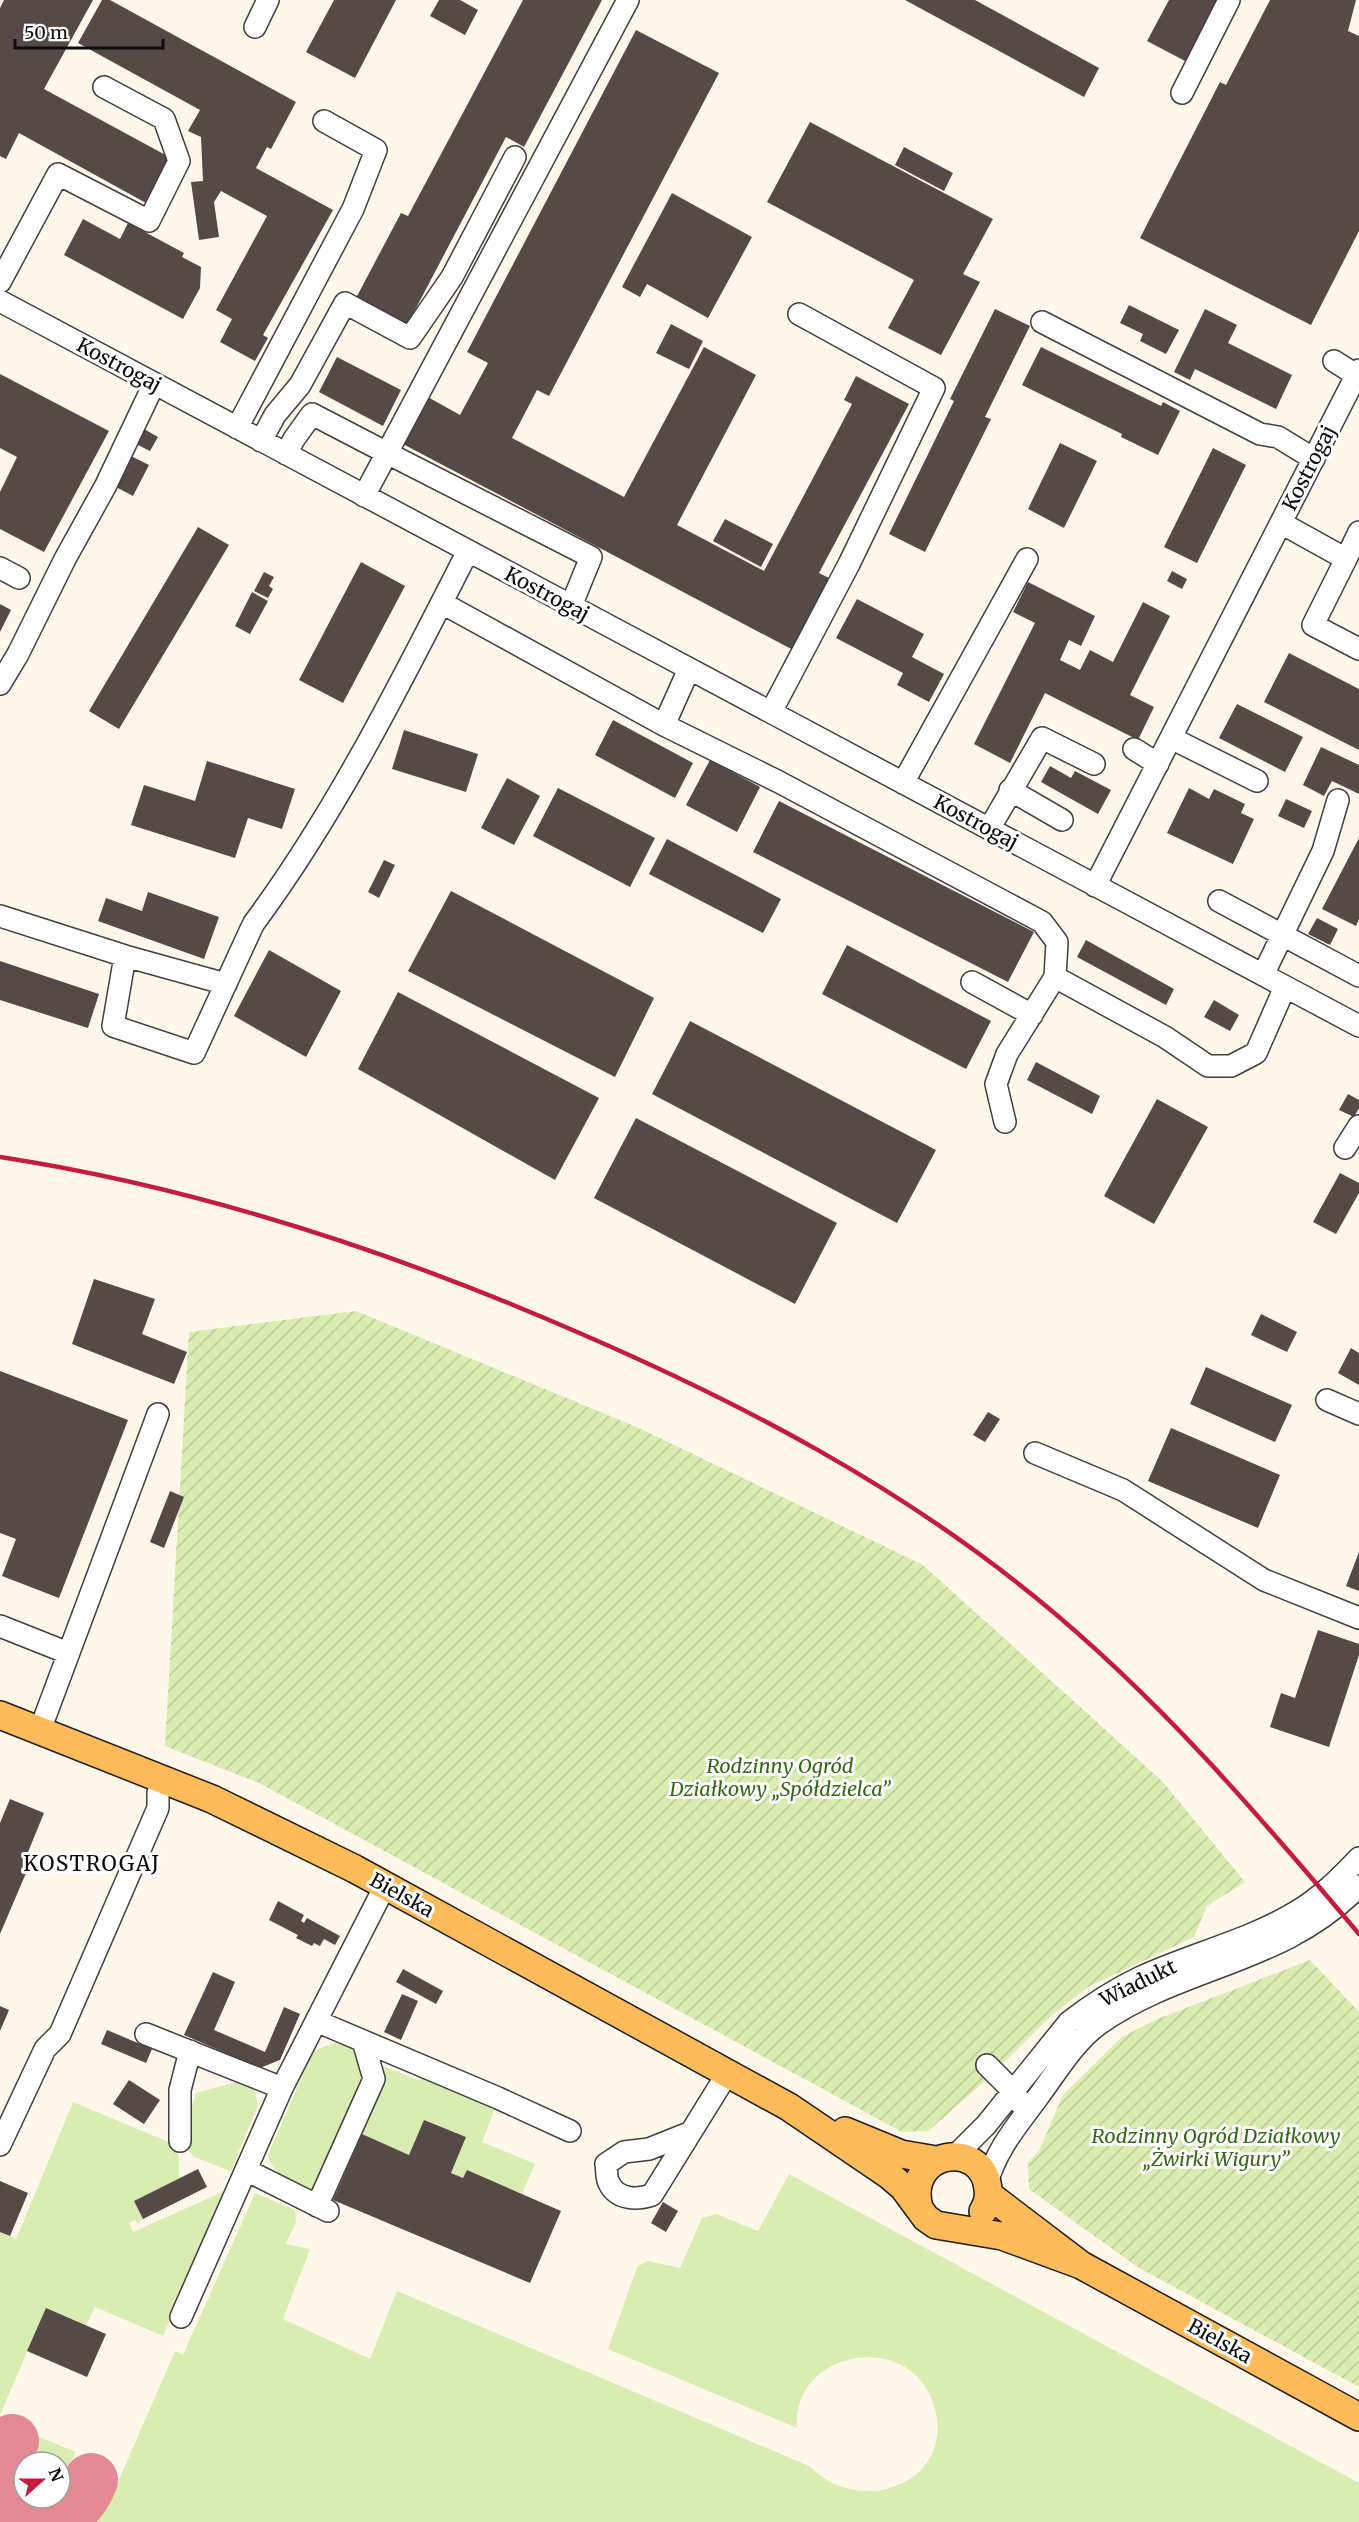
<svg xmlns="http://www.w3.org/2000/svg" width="1359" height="2522" viewBox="0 0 1359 2522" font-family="Merriweather,serif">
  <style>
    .grass { fill: #d9ecb1; fill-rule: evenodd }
    .garden { fill: url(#garden-furrows) }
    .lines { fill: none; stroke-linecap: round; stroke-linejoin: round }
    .taxiway { stroke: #e28994; stroke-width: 54 }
    .building { fill: #554a47 }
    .minor-casing { stroke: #3f3f3f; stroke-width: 24 }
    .major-casing { stroke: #1d1d1d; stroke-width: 30 }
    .minor { stroke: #fff; stroke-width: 21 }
    .major { stroke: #ffbb5a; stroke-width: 27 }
    .rail { stroke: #c51b3f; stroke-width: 4.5 }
    .labels { text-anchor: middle; stroke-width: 6; stroke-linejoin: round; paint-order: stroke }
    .street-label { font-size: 20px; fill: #0c0c0c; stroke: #fff }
    .park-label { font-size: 20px; font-style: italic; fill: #366718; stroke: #fff }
    .neighbourhood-label { font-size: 21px; letter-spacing: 1.5px; fill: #0c0c0c; stroke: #fff }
  </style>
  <defs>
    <pattern id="garden-furrows" width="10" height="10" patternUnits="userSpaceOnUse" patternTransform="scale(1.5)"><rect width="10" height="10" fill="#d9ecb1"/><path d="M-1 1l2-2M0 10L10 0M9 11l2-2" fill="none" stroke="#b9c997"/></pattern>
  </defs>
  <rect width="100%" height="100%" fill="#fff7ea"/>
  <!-- grass -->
  <path class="grass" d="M333,2043L344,2044L357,2050L366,2077L319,2192C297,2184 274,2180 268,2155L313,2051Z
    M376,2063L417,2080L432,2076L497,2103L482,2142L535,2164L522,2194L467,2171L463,2178L451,2173L466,2137L425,2120L409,2155L362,2134L381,2084Z
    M240,2081L255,2090L258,2105L231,2171L194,2157L186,2148L189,2114L196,2093Z
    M73,2102L178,2146L179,2179L134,2201L143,2219L138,2224L135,2220L129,2223L133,2232L229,2189L163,2336L95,2307L86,2325L46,2308L0,2415V2232L16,2239Z
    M789,2174L1359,2483V2522H0V2436L33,2450L39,2437L76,2452L67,2470L114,2491L175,2351L183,2355L255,2193L295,2210L296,2222L286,2244L310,2249L283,2319L370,2359L397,2291L809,2466C864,2522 962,2478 932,2400C905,2329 791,2352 797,2428L608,2349L637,2267L647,2261L680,2268L702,2218L716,2214L758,2231ZM24,2462H60V2498H24Z"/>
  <!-- garden -->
  <path class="garden" d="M356,1311L639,1428L923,1565L1162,1781L1245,1882L1207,1906L1194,1937L1088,1987L1051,2016L984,2082L928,2131L902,2132L259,1783L165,1746L189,1332Z
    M1310,1960L1359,2012V2387L1139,2268L1029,2189L1028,2162L1039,2151L1063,2095L1122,2037L1155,2020Z"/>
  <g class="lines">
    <!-- taxiway -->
    <path class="taxiway" d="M0,2465L12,2441
      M17,2511C54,2522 76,2517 91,2480"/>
  </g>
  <!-- building -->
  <path class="building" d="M4,0H93L44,89L171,158L146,203L19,133L6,159L0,156V8Z
    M102,0H110L296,102L271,149L267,147L256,168L333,210L263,335L268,338L255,361L220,342L232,319L216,310L267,216L221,191L214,202L219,237L199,240L191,182L203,181L201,137L188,131L200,110L78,43Z
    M334,0H396L355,78L306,52Z
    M439,0H460L478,10L465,35L430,16Z
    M523,0H602L524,147L506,137L405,329L356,298L401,213L408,216Z
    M905,0H975L1099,68L1084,97Z
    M1169,0H1219L1187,62L1147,41Z
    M1270,0H1356L1348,31L1359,36V231L1311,325L1140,238L1220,82L1226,85Z
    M636,30L719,73L549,396L537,390L512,438L624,497L704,347L756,375L677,525L764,571L852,404L844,400L856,376L909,404L819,573L833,580L795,651L401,443L426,396L460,415L488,363L467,352Z
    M810,122L993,219L963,274L980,282L941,355L888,328L914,280L767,202Z
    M904,147L953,173L944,191L895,165Z
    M672,193L752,237L708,318L647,284L640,297L622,287Z
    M83,219L120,239L128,223L184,253L182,257L201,267L200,288L183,319L64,255Z
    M1129,305L1179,330L1166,354L1140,341L1143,334L1120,323Z
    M995,309L1030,326L985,417L991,419L925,552L889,534L954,401L950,399Z
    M1205,309L1237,325L1228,343L1292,375L1276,409L1195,369L1190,380L1174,372Z
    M671,324L703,341L689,369L656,353Z
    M1041,347L1161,406L1163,402L1180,411L1158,455L1121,437L1122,434L1022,385Z
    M337,357L401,390L383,426L319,392Z
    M0,374L109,431L44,552L0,529V492L17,457L0,448Z
    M144,429L158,437L150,451L136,444Z
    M1060,443L1097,461L1064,528L1028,509Z
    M1213,448L1246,465L1197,563L1164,547Z
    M131,456L149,465L133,496L116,487Z
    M725,519L773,544L761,567L713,541Z
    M198,527L229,545L119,729L89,711Z
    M361,562L405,586L343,703L299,680Z
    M1172,571L1187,579L1182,589L1167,581Z
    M264,572L274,577L269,586L273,589L268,598L254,591Z
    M1028,582L1095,616L1081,646L1069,640L1060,660L1080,670L1090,650L1113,662L1143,602L1170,616L1130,695L1154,707L1138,740L1045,693L1010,763L974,744L1035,623L1013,612Z
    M252,592L268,601L250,634L235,626Z
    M857,599L924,634L912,657L944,674L929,702L897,685L903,673L836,638Z
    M0,604L11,610L0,632Z
    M1289,653L1359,689V750L1264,702Z
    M1237,704L1303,737L1285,772L1219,738Z
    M613,720L693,763L675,798L595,755Z
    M404,730L478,754L466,792L392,769Z
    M1321,747L1359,765V794L1332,781L1324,796L1303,785Z
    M710,760L760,787L737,832L686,805Z
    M207,761L295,789L282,829L248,818L235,858L131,825L144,785L195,801Z
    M1050,766L1071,778L1075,771L1111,790L1098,814L1041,782Z
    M507,778L540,796L514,845L481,828Z
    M558,788L655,838L630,887L533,836Z
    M1189,788L1209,799L1214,789L1245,804L1241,813L1254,819L1233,864L1167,833Z
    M1286,799L1312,811L1304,828L1278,816Z
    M779,801L1034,932L1008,982L753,852Z
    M1359,838V919L1356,926L1322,909Z
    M667,839L781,899L763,933L649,874Z
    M384,860L395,865L379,898L368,892Z
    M451,891L654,998L615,1077L408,971Z
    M148,892L219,917L204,959L98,921L106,898L142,911Z
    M1317,918L1338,929L1330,945L1308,934Z
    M1086,940L1174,989L1166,1005L1077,957Z
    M847,945L991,1021L966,1069L822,994Z
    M269,950L341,991L306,1057L234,1016Z
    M0,961L99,994L88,1028L0,1000Z
    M398,992L599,1098L555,1180L358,1069Z
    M1214,1000L1239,1015L1230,1031L1204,1017Z
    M690,1021L936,1150L897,1223L652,1094Z
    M1036,1062L1100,1096L1092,1114L1027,1080Z
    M1348,1094L1359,1100V1108L1354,1117L1339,1110Z
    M1157,1099L1208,1127L1154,1224L1104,1196Z
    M636,1118L837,1223L795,1304L594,1198Z
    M1340,1173L1359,1183V1193L1336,1234L1313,1222Z
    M94,1279L155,1299L142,1334L187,1352L174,1384L72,1344Z
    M1261,1314L1297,1332L1287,1352L1251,1335Z
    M1351,1348L1359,1353V1385L1338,1373Z
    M1206,1367L1292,1405L1275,1442L1190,1404Z
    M0,1371L128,1420L59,1598L2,1576L16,1539L0,1533Z
    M988,1412L1000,1419L985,1442L973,1435Z
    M1171,1428L1280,1475L1258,1528L1148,1481Z
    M170,1491L184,1497L164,1548L150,1542Z
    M1359,1552V1591L1346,1586Z
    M1318,1630L1359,1644V1655L1329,1747L1270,1727L1281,1693L1295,1698Z
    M10,1799L44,1813L26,1857L32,1859L0,1934V1823Z
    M278,1901L304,1915L301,1921L304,1923L307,1918L340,1936L335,1945L324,1939L320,1946L314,1943L312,1946L296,1938L298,1935L269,1920Z
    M403,1969L443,1991L436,2004L396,1982Z
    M213,1972L235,1982L214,2030L265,2052L284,2007L300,2014L280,2060L260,2068L184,2035Z
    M402,1994L418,2001L401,2040L384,2032Z
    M0,2006L9,2010L0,2031Z
    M107,2030L152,2049L146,2063L101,2044Z
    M129,2080L160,2100L144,2124L113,2104Z
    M424,2120L466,2137L451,2173L463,2178L467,2170L561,2211L530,2283L333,2200L362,2134L409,2155Z
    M198,2169L207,2187L143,2219L134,2201Z
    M0,2181L28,2193L10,2236L0,2232Z
    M663,2202L678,2211L666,2232L651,2223Z
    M46,2308L106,2334L87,2377L27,2351Z"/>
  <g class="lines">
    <defs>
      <path id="minor" d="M255,27L268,0
        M1182,93L1229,0
        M0,282L58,174L149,221L179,161L164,119L104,87
        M0,301L1359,1026
        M1042,322L1260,434L1278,437L1314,459
        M1334,361L1356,375
        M237,428L353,209L376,150L324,121
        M261,441L275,415L300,385L345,303L410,338L452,277L515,157
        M286,454L294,439L312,414L387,453L628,0
        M364,496L387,453L591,557L571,606
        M1281,523L1346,559L1313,625L1359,649
        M1346,559L1359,532
        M0,568L19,578
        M442,603L664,725L779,782L1042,922L1057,942L1055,977L1007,1054L996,1084L1005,1122
        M0,684L18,654L65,559L106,485L154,384
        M771,712L849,564L934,388L799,314
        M664,725L689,669
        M1171,738L1257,781
        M1134,749L1158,764
        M903,783L1027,559
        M1010,790L1062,820
        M989,829L1042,738L1094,764
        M1095,886L1359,370
        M1219,901L1359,976
        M0,916L125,956
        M1263,975L1323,851L1338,800
        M1055,977L1165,1037L1208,1066H1231L1256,1053L1285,987
        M972,982L1032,1015
        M226,984L125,956L113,1026L194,1053L251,929L254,923C339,808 403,678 468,551
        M1345,1148L1359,1126
        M1327,1400L1359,1414
        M1035,1453L1123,1490L1264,1580L1359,1618
        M0,1626L68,1653
        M40,1730L158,1414
        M316,2021L498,2098L570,2131
        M146,2034L282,2088
        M987,2065L1016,2094L1020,2103
        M689,2133L649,2149L624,2152L606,2164C607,2169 606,2179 609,2183C617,2200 637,2200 652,2195L727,2074
        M180,2141V2090L190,2051
        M0,2145L45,2049L60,2034L158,1808V1793L163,1779
        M955,2156L986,2125L1069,2022C1091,2005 1114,1990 1139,1978C1190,1954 1248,1941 1296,1912C1320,1898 1340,1878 1359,1858
        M246,2170L328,2211
        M987,2183C997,2148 1017,2126 1038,2097C1056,2073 1074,2042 1099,2024C1183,1965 1284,1964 1359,1886
        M317,2206L374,2079L363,2041
        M181,2317L282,2088L385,1886"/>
      <path id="major" d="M0,1715L212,1799L355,1869L789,2107L889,2175L903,2187L926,2218L936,2225L1002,2236L1081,2265
        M845,2131L901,2154L936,2160
        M989,2195L1081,2265L1359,2417
        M919,2208C904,2150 983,2138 988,2189C989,2196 988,2204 983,2211"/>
    </defs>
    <!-- minor casing -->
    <use href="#minor" class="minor-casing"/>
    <!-- major casing -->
    <use href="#major" class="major-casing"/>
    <!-- minor -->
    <use href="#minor" class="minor"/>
    <!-- major -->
    <use href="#major" class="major"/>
    <!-- rail -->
    <path class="rail" d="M0,1157C202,1188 397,1253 584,1335C745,1405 899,1486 1035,1597C1157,1696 1258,1814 1359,1934"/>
  </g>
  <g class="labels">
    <!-- street labels -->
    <g class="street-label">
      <text transform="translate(119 365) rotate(28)" y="7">Kostrogaj</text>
      <text transform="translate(1309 468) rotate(-63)" y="7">Kostrogaj</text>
      <text transform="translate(547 594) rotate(28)" y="7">Kostrogaj</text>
      <text transform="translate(976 822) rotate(28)" y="7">Kostrogaj</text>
      <text transform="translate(402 1895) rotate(29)" y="7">Bielska</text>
      <text transform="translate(1138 1983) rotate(-26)" y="7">Wiadukt</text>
      <text transform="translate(1220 2341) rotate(29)" y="7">Bielska</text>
    </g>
    <!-- park labels -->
    <g class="park-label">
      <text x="780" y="1773">Rodzinny Ogród<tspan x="780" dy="23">Działkowy „Spółdzielca”</tspan></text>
      <text x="1216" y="2143">Rodzinny Ogród Działkowy<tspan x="1216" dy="23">„Żwirki Wigury”</tspan></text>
    </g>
    <!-- neighbourhood labels -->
    <g class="neighbourhood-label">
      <text x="92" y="1871">KOSTROGAJ</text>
    </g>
  </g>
  <!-- north arrow -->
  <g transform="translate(42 2480) rotate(69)"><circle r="28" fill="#ffffff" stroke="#9e9e9e" stroke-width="1.5"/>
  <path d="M0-4.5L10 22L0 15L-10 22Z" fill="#c51b3f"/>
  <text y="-9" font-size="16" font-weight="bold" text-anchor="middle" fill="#0c0c0c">N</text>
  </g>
  <!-- scale -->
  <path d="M15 39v9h148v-9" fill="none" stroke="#0c0c0c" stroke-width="3"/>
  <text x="24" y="39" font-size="18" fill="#0c0c0c" stroke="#ffffff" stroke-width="4.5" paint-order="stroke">50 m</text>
</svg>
